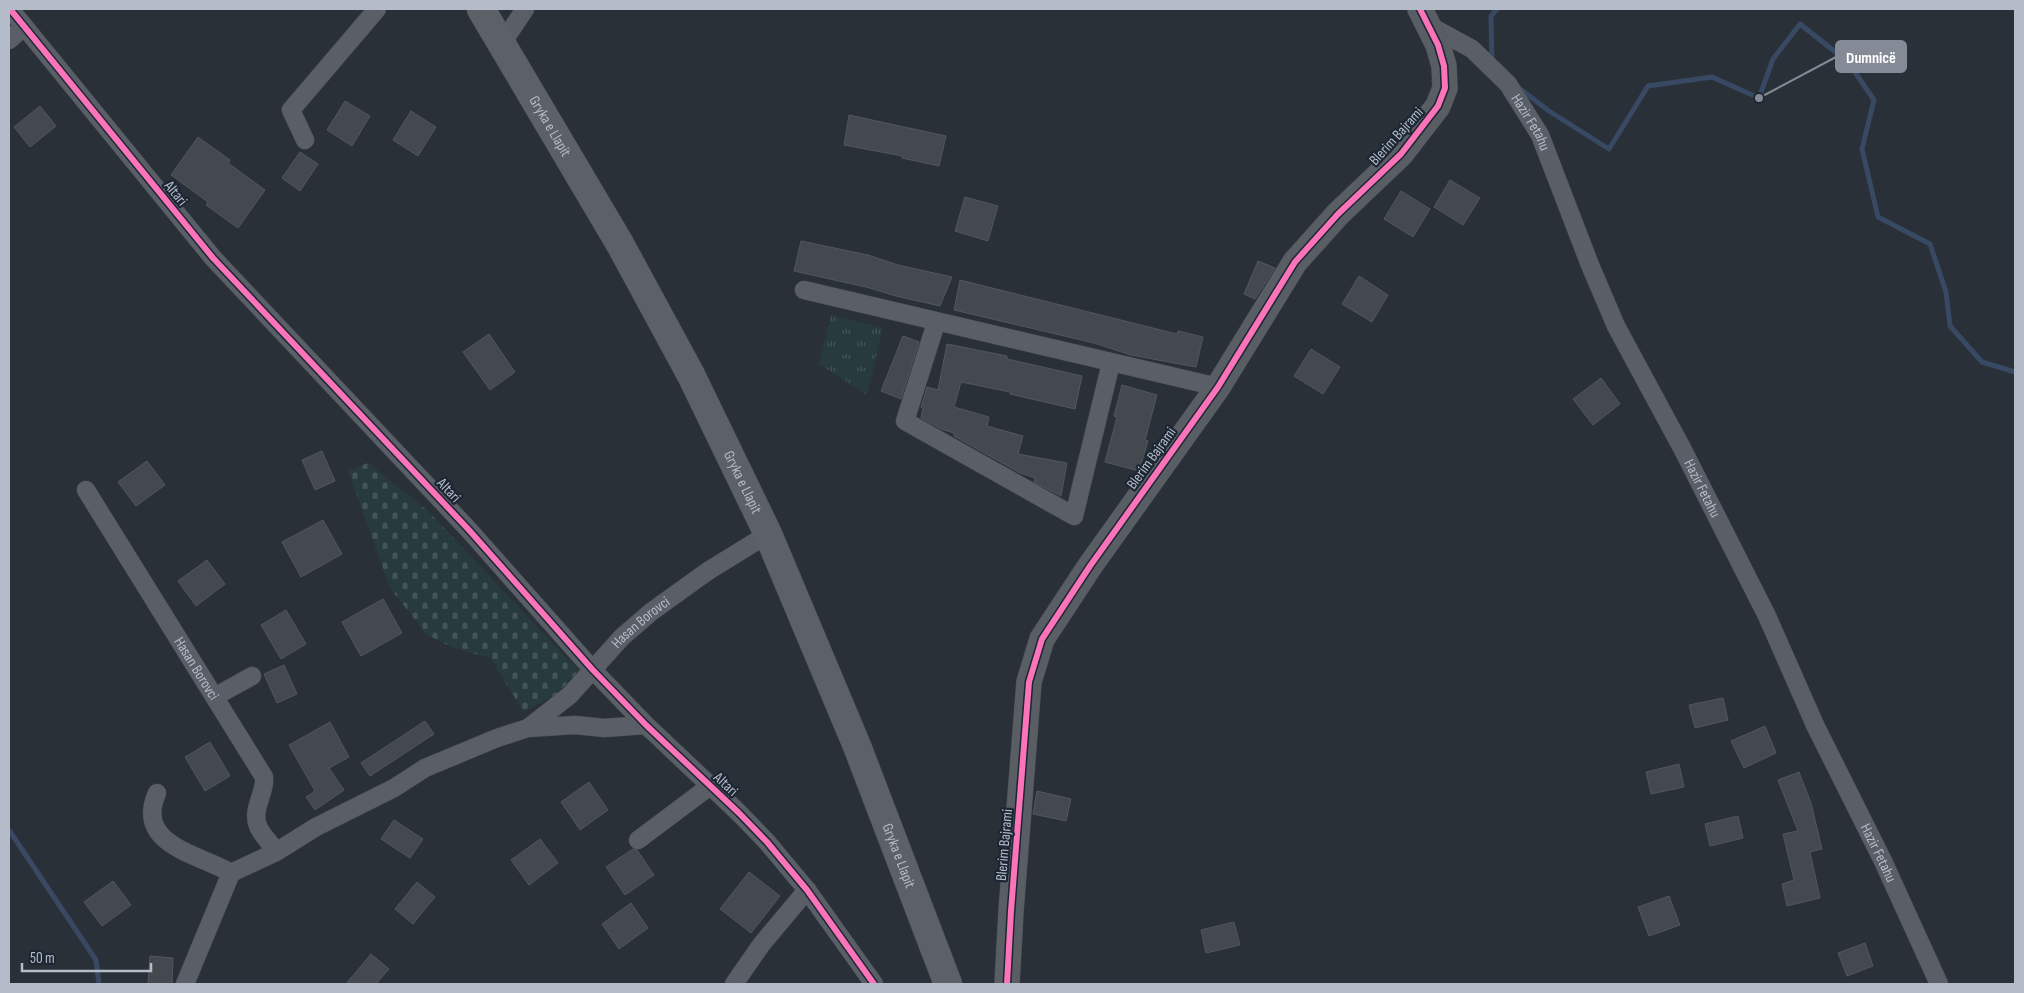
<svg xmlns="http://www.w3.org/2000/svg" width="2024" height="993" viewBox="0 0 2024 993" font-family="'Sofia Sans Condensed',sans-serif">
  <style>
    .grass { fill: url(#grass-tufts) }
    .cemetery { fill: url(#cemetery-stones) }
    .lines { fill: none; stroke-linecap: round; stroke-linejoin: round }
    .stream { stroke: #384963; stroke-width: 5 }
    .building { fill: #444950; stroke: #52575f }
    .street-casing { stroke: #484c53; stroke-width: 19 }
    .secondary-casing { stroke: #484c53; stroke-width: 26 }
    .primary-casing { stroke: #484c55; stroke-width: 29 }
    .street { stroke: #5a5e66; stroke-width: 18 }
    .secondary { stroke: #595d64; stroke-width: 25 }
    .primary { stroke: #5c6168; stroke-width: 28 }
    .cycleway-casing { stroke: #1d2633; stroke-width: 9 }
    .cycleway { stroke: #fb73b8; stroke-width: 6 }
    .labels { text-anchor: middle; stroke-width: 4.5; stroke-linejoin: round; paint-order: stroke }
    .street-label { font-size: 15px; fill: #b4bcc9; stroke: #1d2633 }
    .leader { fill: none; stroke: #848b96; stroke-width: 2 }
    .callout-dot { fill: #848b96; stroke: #1d2633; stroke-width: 2 }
    .callout { fill: #848b96; stroke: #848b96; stroke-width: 2 }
    .callout-label { font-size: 16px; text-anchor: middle; font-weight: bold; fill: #fff }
  </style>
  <defs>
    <pattern id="grass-tufts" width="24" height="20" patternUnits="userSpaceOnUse" patternTransform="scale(1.25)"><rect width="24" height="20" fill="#273a3e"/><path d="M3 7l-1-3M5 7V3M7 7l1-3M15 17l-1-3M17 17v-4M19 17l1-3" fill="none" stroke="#445559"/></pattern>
    <pattern id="cemetery-stones" width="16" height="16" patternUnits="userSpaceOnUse" patternTransform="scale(1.25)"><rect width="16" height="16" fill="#273a3e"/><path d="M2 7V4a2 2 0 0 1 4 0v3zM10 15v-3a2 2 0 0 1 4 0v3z" fill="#445559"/></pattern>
  </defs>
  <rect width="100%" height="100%" fill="#2a3038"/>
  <!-- grass -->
  <path class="grass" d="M831,315L883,328L867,395L819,364Z"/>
  <!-- cemetery -->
  <path class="cemetery" d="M368,463L427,510L579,671L557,694L524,712L490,658L454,648L427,635L390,588L348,470Z"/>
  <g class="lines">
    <!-- stream -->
    <path class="stream" d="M1492,63L1491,16L1497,9
      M1519,88L1549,111L1609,149L1648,86L1712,77L1759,98L1773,59L1800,24L1848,62L1874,100L1862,149L1878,217L1930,244L1946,292L1950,326L1982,362L2015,372
      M9,830L96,960L99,984"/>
  </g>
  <!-- building -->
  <path class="building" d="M345,101L370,116L352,146L327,130Z
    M40,106L56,126L30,147L14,127Z
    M411,111L436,127L418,156L393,140Z
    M849,115L946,136L939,166L902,158V156L844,145Z
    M198,137L230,160L228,163L265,190L238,228L206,205L208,202L171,175Z
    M300,152L318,164L300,191L282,178Z
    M1450,180L1480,198L1463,225L1434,207Z
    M1401,191L1430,209L1413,237L1384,219Z
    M965,197L998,206L988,241L955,231Z
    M801,241L868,255L898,265L952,277L940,306L896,296L866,287L794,271Z
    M1258,261L1275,268L1255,299L1244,294Z
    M1359,276L1388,295L1372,322L1342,304Z
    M960,280L1177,334L1178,331L1203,337L1196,367L1131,355L1094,343L954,310Z
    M489,334L515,372L490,390L463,352Z
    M903,336L919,342L901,399L881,391Z
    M947,344L1007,356V359L1082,376L1075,409L1010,394V392L961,382L954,407L989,417L987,426L1023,436L1018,454L1067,463L1061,496L1034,482L1035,478L1020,473L954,436V433L941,429L921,418L923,408L921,407L927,387L938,390Z
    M1311,349L1340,367L1323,394L1294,376Z
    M1601,378L1620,404L1593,425L1573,399Z
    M1122,385L1157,395L1145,440L1148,441L1139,471L1105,462L1117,417L1114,416Z
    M322,451L335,481L315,490L302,460Z
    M147,461L165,485L136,506L118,482Z
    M323,520L342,554L301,577L282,542Z
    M207,560L225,584L196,606L178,581Z
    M383,599L402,633L361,656L342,622Z
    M286,610L306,644L281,659L261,625Z
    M284,665L297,694L277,703L264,674Z
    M1723,698L1728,720L1695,728L1689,705Z
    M425,721L434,734L370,776L361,763Z
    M330,722L349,757L329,768L344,790L315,810L306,797L315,791L289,745Z
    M1765,726L1776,753L1744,768L1731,741Z
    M210,742L230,776L205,791L185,757Z
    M1679,764L1684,787L1651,794L1646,772Z
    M1799,772L1811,803L1822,849L1810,852L1820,898L1787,906L1782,884L1794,880L1783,834L1798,831L1778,780Z
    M589,782L608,810L580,830L561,802Z
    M1037,791L1071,799L1066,821L1033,814Z
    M1738,816L1743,838L1710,846L1705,824Z
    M394,820L423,839L410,858L381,839Z
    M540,839L558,863L529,885L511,860Z
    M633,849L637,850L654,875L625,895L606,867Z
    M749,872L780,896L751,933L720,909Z
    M113,881L131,905L102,926L84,902Z
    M417,882L435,897L413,924L395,909Z
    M1669,896L1680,925L1649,936L1638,907Z
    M631,903L648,928L619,949L602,924Z
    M1234,922L1240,945L1206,953L1201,930Z
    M1865,943L1873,966L1847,976L1838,953Z
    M371,954L389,969L376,984H346Z
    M150,956L173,958L172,984H148Z"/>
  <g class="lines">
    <defs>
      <g id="street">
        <path d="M10,9L213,258L469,530L592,669L646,725L739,813L767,842L807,890L874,984"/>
        <path id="s1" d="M1428,25L1472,49L1508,84L1540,135L1590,265L1616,326L1683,450L1767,616L1815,725L1883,861L1939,984"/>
        <path d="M9,40L24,27"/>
        <path d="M503,42L525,9"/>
        <path d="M305,140L291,110L377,9"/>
        <path d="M804,290L1218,387"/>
        <path d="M936,323L905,421L1074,516L1111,363"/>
        <path id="s2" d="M86,490L264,777C266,793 251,809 258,826C262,836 271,843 276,852"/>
        <path d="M216,696L252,676"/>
        <path id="s3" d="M528,728L570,695L622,637L651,612L708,571L768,534"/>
        <path d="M157,793C134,845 199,854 231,873"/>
        <path d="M638,840L710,786"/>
        <path d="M185,984L231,873L276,852L316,827L394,788L425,768L497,738L528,728L575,725L604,728L646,725"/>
        <path d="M734,984L761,945L807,890"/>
      </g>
      <path id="secondary" d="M1007,984L1011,911L1029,682L1042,639L1090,566L1218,387L1295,262L1338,214L1401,154L1438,106L1445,88L1444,66L1438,45L1420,9"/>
      <g id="primary">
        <path id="s4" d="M481,9L620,244L691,375L768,534L857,746L948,984"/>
      </g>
    </defs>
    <!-- street casing -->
    <use href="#street" class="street-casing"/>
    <!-- secondary casing -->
    <use href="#secondary" class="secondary-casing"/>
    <!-- primary casing -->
    <use href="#primary" class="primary-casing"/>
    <!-- street -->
    <use href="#street" class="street"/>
    <!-- secondary -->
    <use href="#secondary" class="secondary"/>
    <!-- primary -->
    <use href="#primary" class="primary"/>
    <defs>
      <path id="cycleway" d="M10,9L213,258L469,530L592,669L646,725L739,813L767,842L807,890L874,984
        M1007,984L1011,911L1029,682L1042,639L1090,566L1218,387L1295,262L1338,214L1401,154L1438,106L1445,88L1444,66L1438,45L1420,9"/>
    </defs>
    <!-- cycleway casing -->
    <use href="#cycleway" class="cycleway-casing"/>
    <!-- cycleway -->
    <use href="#cycleway" class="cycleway"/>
  </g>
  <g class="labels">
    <!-- street labels -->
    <g class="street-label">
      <text dy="5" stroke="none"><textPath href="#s1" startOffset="145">Hazir Fetahu</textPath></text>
      <text dy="5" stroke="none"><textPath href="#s4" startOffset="136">Gryka e Llapit</textPath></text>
      <text transform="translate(1396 136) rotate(-48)" y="5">Blerim Bajrami</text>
      <text transform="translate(176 193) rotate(51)" y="5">Altari</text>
      <text transform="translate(1151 458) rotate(-54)" y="5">Blerim Bajrami</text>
      <text dy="5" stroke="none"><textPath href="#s4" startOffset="541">Gryka e Llapit</textPath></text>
      <text dy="5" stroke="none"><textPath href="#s1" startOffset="550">Hazir Fetahu</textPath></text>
      <text transform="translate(449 490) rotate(47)" y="5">Altari</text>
      <text dy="5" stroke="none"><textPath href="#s3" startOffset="155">Hasan Borovci</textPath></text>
      <text dy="5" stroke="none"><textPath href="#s2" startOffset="210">Hasan Borovci</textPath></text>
      <text transform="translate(726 784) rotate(43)" y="5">Altari</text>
      <text transform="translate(1004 845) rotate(-85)" y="5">Blerim Bajrami</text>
      <text dy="5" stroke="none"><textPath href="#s1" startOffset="955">Hazir Fetahu</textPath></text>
      <text dy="5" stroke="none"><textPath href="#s4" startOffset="946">Gryka e Llapit</textPath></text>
    </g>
  </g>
  <!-- callouts -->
  <path class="leader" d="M1759 98L1836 57"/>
  <circle class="callout-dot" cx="1759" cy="98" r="5"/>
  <rect class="callout" x="1836" y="41" width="70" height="31" rx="5"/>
  <g class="callout-label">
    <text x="1871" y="63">Dumnicë</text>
  </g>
  <!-- border -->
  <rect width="2024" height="993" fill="none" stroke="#b4bcc9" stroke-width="20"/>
  <!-- scale -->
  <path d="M22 963v8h129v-8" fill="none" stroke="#b4bcc9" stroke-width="2.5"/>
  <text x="30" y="963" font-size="15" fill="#b4bcc9" stroke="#1d2633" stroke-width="4" paint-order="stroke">50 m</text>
</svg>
